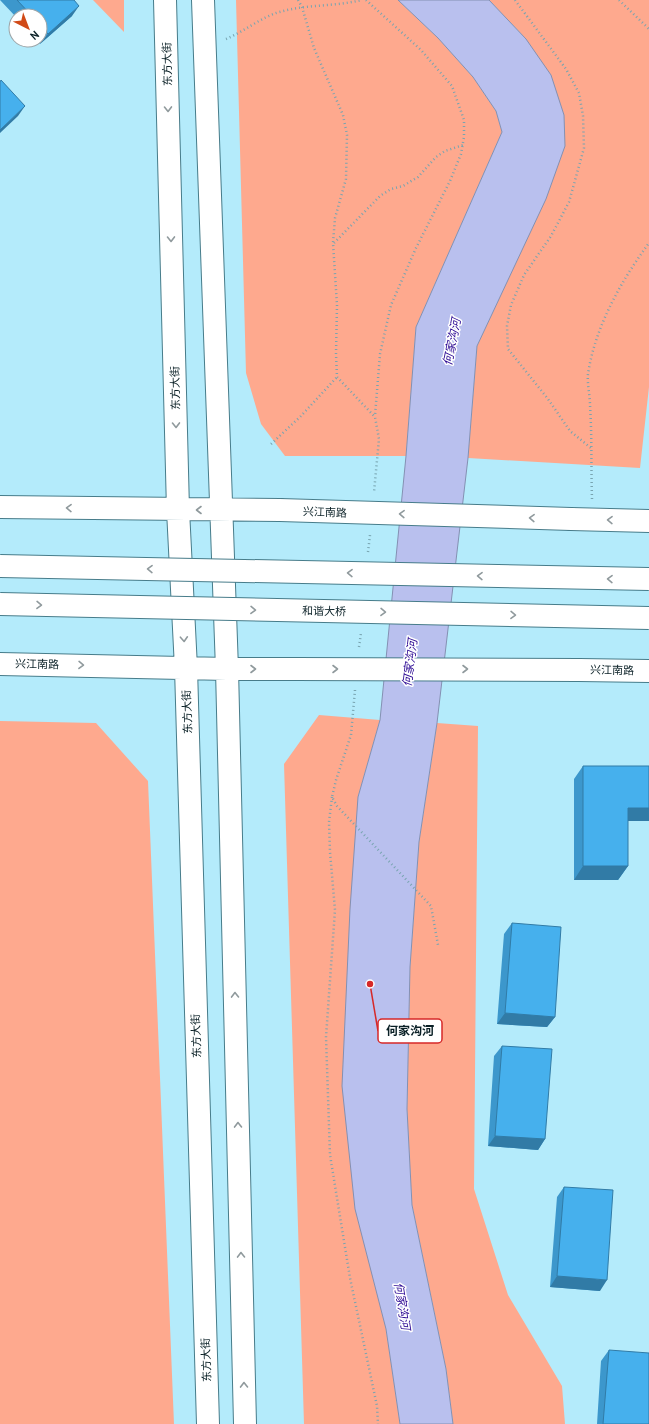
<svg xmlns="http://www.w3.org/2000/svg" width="649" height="1424" viewBox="0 0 649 1424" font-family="'PT Sans','Noto Sans SC',sans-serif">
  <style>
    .green { fill: #fea98e }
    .water { fill: #b9c0ee; stroke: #8490b2 }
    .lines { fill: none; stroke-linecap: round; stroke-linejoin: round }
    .major-casing { stroke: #477c8a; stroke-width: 24 }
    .path { stroke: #78a4b0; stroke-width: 2.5; stroke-dasharray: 1 3; stroke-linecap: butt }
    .major { stroke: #fff; stroke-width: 22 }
    .major-bridge-casing { stroke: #477c8a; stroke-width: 24; stroke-linecap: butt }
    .major-bridge { stroke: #fff; stroke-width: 22 }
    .wall { fill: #3c97cc }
    .shaded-wall { fill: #317ba6 }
    .building { fill: #46b0ed; stroke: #317ba6 }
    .oneway { stroke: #909a9d }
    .labels { text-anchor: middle; stroke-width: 3; stroke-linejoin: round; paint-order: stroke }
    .street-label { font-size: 11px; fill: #091f25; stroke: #fff }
    .water-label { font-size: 12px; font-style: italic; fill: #2b0893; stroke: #fff }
    .leader { fill: none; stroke: #d62828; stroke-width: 1.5 }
    .callout-dot { fill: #d62828; stroke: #fff; stroke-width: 1.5 }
    .callout { fill: #fff; stroke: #d62828; stroke-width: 1.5 }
    .callout-label { font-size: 12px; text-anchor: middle; font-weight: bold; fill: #091f25 }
  </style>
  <rect width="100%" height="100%" fill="#b4ebfb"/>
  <!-- green -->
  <path class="green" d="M93,0H124V32Z
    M236,0H398L438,38L473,77L496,111L502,132L416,327L406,456H285L261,424L246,373Z
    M489,0H649V387L640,468L468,458L477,346L505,285L526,39Z
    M319,715L380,720L358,797L386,1329L400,1424H304L284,764Z
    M0,721L96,723L148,781L174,1424H0Z
    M437,723L478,726L474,1189L508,1295L562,1386L565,1424H453L446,1369L412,1205L407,1109L410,967L419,842Z"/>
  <!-- water -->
  <path class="water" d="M398,0H489L526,39L551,75L564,115L565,146L546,199L477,346L468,458L437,723L419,842L410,967L407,1109L412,1205L446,1369L453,1424H400L386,1329L355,1209L342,1086L350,909L358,797L380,720L406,456L416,327L502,132L496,111L473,77L438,38Z"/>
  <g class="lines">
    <defs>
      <path id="major" d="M165,0L178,510L186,668L208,1424
        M203,0L227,669L245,1424
        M0,507L280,510
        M571,519L649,521
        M0,664L227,669H296
        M579,670L649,671"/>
    </defs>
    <!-- major casing -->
    <use href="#major" class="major-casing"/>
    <!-- path -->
    <path class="path" d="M298,0L302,7L314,48L343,115L347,135L346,179L335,218L333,243L337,305L336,354L337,377L375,417L379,439L374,492
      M366,0L421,50L452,86L464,120V137L461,154L450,181L416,248L391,305L380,354L375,416
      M515,0L566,69L579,93L583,116L584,148L569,202L551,236L524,275L511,305L507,326L508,349L548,399L570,431L591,448
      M619,0L649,29
      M226,39C243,32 259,19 276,13C304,4 333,7 362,0
      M334,243L380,196L391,189L403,186L418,177L436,157L445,151L463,145
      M271,444L300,417L337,377
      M592,499C591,468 592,436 590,405C590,395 587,384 588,374C595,327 621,281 649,243
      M368,552L370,535
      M359,647L361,633
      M355,690L351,735L336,780L332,797L337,806L431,906L438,945
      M332,797L329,822L330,852L335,910L326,1037L330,1155L350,1278L377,1406L378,1424"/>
    <!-- major -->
    <use href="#major" class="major"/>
    <defs>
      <path id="major-bridge" d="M280,510L571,519
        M0,566L649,579
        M0,604L649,618
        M296,669L579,670"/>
    </defs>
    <!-- major-bridge casing -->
    <use href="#major-bridge" class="major-bridge-casing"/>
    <!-- major-bridge -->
    <use href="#major-bridge" class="major-bridge"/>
  </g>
  <!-- wall -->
  <path class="wall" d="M0,0H74L72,16L40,44L36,40H40V16H16V17Z
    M583,766H649V821H628V866L618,880H574V779Z
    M512,923L555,1017L547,1027L497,1024L504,934Z
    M502,1046L545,1139L538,1150L488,1146L494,1056Z
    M564,1187L600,1291L550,1287L557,1197Z
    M609,1350L649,1424H597L601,1361Z"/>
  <!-- shaded-wall -->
  <path class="shaded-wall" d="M79,6L72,16L40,44L48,34Z
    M25,106L18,116L0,133V130Z
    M628,808H649V821H618Z
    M583,866H628L618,880H574Z
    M505,1013L555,1017L547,1027L497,1024Z
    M495,1136L545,1139L538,1150L488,1146Z
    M557,1276L607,1280L600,1291L550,1287Z"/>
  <!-- building -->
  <path class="building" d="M17,0H74L79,6L48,34L40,25V16H32Z
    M1,80L25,106L0,130V82Z
    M583,766H649V808H628V866H583Z
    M512,923L561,927L555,1017L505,1013Z
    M502,1046L552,1049L545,1139L495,1136Z
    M564,1187L613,1190L607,1280L557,1276Z
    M609,1350L649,1353V1424H603Z"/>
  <!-- one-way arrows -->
  <defs><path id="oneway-chevron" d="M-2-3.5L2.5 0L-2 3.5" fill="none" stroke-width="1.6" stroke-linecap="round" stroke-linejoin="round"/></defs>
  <g class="oneway">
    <use href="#oneway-chevron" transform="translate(168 109) rotate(89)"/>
    <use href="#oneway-chevron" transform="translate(171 239) rotate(89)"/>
    <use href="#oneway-chevron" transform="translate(176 425) rotate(89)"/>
    <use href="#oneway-chevron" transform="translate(69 508) rotate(-179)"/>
    <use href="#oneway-chevron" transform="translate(199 510) rotate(-180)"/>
    <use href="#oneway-chevron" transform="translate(402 514) rotate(-178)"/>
    <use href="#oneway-chevron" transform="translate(532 518) rotate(-178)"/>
    <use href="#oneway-chevron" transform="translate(610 520) rotate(-179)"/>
    <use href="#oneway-chevron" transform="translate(150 569) rotate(-179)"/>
    <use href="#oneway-chevron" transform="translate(350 573) rotate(-179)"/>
    <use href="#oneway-chevron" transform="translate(480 576) rotate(-179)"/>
    <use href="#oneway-chevron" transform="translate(610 579) rotate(-179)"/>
    <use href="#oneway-chevron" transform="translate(39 605) rotate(1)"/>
    <use href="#oneway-chevron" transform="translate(253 610) rotate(1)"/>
    <use href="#oneway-chevron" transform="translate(383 612) rotate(1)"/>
    <use href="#oneway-chevron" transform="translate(513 615) rotate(1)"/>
    <use href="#oneway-chevron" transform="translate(184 639) rotate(87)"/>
    <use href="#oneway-chevron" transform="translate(81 665) rotate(1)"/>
    <use href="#oneway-chevron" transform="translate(253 669)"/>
    <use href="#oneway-chevron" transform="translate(335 669)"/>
    <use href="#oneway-chevron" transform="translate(465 669)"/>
    <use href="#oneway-chevron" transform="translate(235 995) rotate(-91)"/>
    <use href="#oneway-chevron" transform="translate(238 1125) rotate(-91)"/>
    <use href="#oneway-chevron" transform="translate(241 1255) rotate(-91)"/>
    <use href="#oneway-chevron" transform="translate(244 1385) rotate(-91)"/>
  </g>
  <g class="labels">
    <!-- street labels -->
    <g class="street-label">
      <text transform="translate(167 64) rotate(-91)" y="4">东方大街</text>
      <text transform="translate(175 388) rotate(-91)" y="4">东方大街</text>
      <text transform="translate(325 512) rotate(2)" y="4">兴江南路</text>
      <text transform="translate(324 611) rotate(1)" y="4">和谐大桥</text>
      <text transform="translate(37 664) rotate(1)" y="4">兴江南路</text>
      <text transform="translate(612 670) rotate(1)" y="4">兴江南路</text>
      <text transform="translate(187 712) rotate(-92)" y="4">东方大街</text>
      <text transform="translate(196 1036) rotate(-92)" y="4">东方大街</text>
      <text transform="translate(206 1360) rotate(-92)" y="4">东方大街</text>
    </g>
    <!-- water labels -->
    <g class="water-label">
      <text transform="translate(452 342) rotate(-79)" y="4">何家沟河</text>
      <text transform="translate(410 663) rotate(-83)" y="4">何家沟河</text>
      <text transform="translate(402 1306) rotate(81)" y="4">何家沟河</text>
    </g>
  </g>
  <!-- callouts -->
  <path class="leader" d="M370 984L378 1031"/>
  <circle class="callout-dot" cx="370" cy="984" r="4"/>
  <rect class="callout" x="378" y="1019" width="64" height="24" rx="4"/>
  <g class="callout-label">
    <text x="410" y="1035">何家沟河</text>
  </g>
  <!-- north arrow -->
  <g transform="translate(28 28) rotate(138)"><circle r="19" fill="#ffffff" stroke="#9da5a8"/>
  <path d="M0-3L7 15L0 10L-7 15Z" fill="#d14a17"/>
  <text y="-6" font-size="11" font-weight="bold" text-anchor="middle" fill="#091f25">N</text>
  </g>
</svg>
